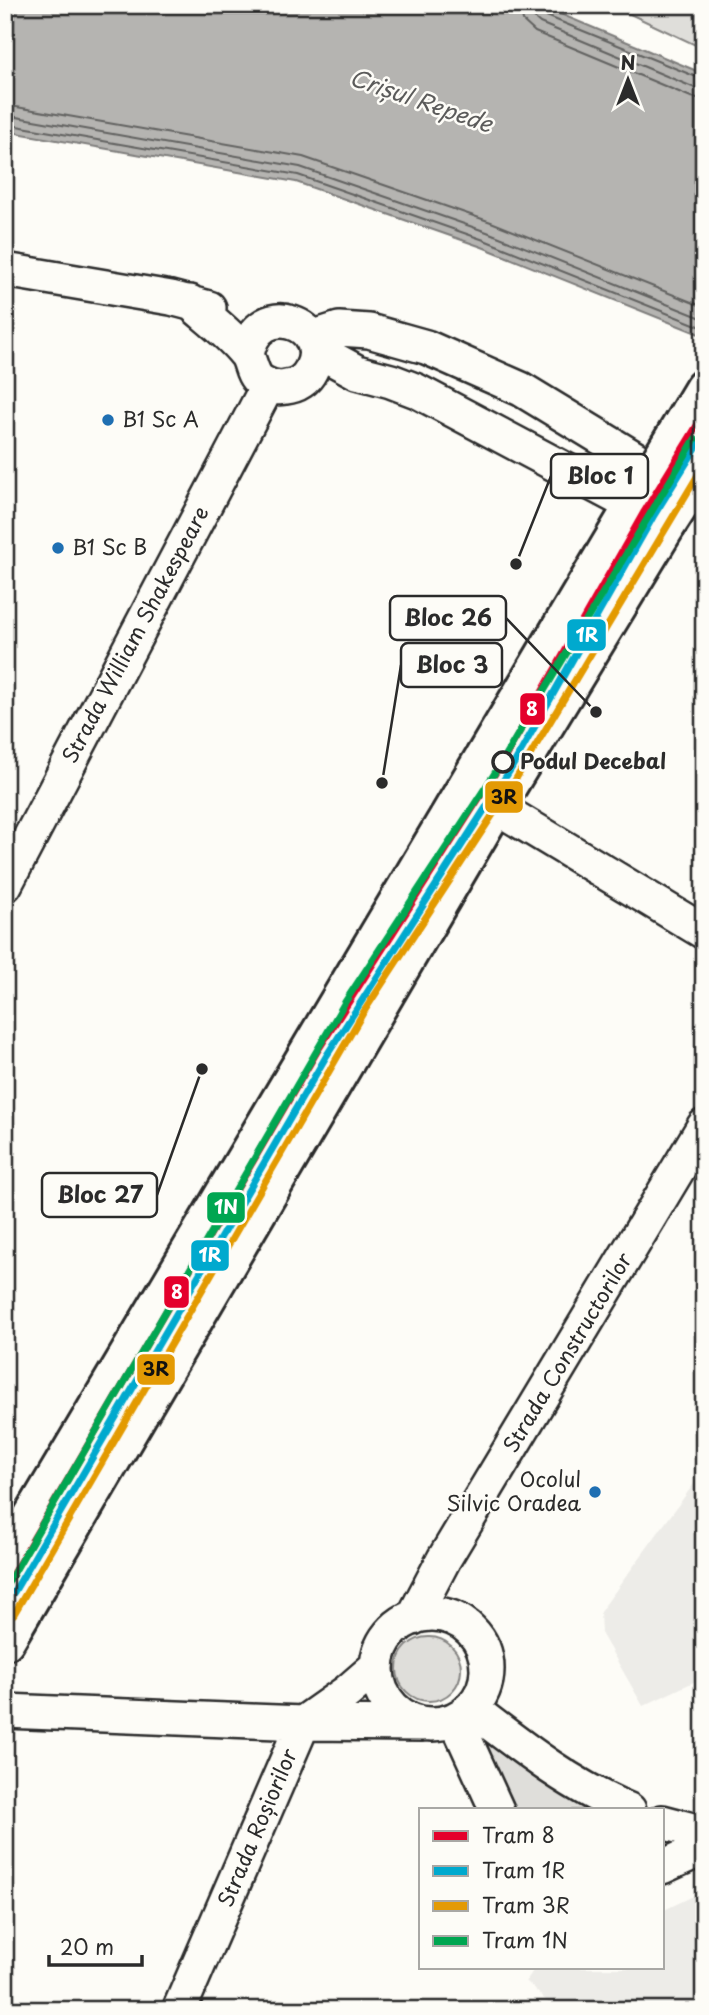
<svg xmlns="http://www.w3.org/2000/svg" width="709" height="2015" viewBox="0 0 709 2015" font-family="'Playpen Sans',sans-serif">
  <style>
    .built { fill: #edece8 }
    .green { fill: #dfdeda; stroke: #858482; stroke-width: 2 }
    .water { fill: #b5b4b1; stroke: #7e7d7b; stroke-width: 2 }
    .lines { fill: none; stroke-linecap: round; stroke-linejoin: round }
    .shore { stroke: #626261; stroke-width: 2 }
    .street-casing { stroke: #2b2b2b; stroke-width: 38 }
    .primary-casing { stroke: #2b2b2b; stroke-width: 44 }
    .street { stroke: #fdfcf7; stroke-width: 33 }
    .primary { stroke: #fdfcf7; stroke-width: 38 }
    .primary-bridge-casing { stroke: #2b2b2b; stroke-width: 44; stroke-linecap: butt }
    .primary-bridge { stroke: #fdfcf7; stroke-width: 38 }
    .tram-1-casing { stroke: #fdfcf7; stroke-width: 12 }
    .tram-2-casing { stroke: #fdfcf7; stroke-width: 12 }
    .tram-3-casing { stroke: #fdfcf7; stroke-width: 12 }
    .tram-4-casing { stroke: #fdfcf7; stroke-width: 12 }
    .tram-1 { stroke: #e4002b; stroke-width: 7 }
    .tram-2 { stroke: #00a9ce; stroke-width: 7 }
    .tram-3 { stroke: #e39a04; stroke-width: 7 }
    .tram-4 { stroke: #00a651; stroke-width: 7 }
    .poi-dot { fill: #1f6fb2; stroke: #fdfcf7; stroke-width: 2.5 }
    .stop-dot { fill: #fdfcf7; stroke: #2b2b2b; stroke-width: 3.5 }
    .labels { text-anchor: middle; stroke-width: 5; stroke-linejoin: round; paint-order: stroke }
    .poi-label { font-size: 21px; fill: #2b2b2b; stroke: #fdfcf7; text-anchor: start }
    .street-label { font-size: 21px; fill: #2b2b2b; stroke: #fdfcf7 }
    .stop-label { font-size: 21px; font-weight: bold; fill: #2b2b2b; stroke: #fdfcf7; text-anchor: start }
    .water-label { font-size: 23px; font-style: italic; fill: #5b5b5a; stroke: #fdfcf7 }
    .leader { fill: none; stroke: #2b2b2b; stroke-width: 2.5 }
    .callout-dot { fill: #2b2b2b; stroke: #fdfcf7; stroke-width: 2.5 }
    .callout { fill: #fdfcf7; stroke: #2b2b2b; stroke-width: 2.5 }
    .callout-label { font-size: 23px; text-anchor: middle; font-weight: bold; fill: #2b2b2b }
    .line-badge { stroke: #fdfcf7; stroke-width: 2.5 }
    .badge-label { font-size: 19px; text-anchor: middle; font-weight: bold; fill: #fff }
    .pale-badge-label { font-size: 19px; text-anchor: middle; font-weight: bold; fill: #111 }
  </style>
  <rect width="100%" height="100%" fill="#fdfcf7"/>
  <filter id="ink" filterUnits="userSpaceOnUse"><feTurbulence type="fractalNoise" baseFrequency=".0143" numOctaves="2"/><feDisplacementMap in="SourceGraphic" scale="14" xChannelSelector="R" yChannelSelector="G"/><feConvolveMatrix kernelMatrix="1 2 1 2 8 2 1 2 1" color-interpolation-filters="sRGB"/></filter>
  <g filter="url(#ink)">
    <!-- built -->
    <path class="built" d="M704,1470V1677L643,1706L601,1633L600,1612Z
      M704,1891V2010H556L526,1981L535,1968H662V1911Z"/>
    <!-- green -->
    <path class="green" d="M611,5H704V49Z
      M397 1669a32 32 0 1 1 64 0a32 32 0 1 1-64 0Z
      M465,1715L629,1810H497Z"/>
    <!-- water -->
    <path class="water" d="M5,5H539L704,74V336L482,247L296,182L5,131Z"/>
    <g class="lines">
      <!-- shore -->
      <path class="shore" d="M520,5L523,21L535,32L691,97L704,99
        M530,5L532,16L540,23L695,88L704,89
        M539,5L540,11L544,15L704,80
        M5,105L303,157L491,222L704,307
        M5,115L300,167L487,232L704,319
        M5,124L298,175L484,240L704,328"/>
      <defs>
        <path id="street" d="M5,270L171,298L209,308
          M190,302C208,318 230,334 245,353C252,361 250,373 260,381C267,386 277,389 286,387C297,386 306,380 311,370C335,325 257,294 247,355
          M311,338L339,329L369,331L426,347L521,389L677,484
          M315,349L357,372L391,381L417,391L634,506
          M495,806L704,932
          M5,885L268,385
          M377 1669a55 55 0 1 1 110 0a55 55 0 1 1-110 0Z
          M413,1618L444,1559L704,1126
          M472,1709C520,1746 572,1787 629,1810
          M5,1711L303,1723L423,1724
          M456,1720L497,1810
          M303,1723L347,1692L377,1666
          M662,1822L704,1833
          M662,1867L704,1848
          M179,2010L303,1723"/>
        <path id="primary" d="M689,414L704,389
          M5,1564L634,506
          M5,1640L495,806L666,525"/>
      </defs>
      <!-- street casing -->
      <use href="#street" class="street-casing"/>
      <!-- primary casing -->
      <use href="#primary" class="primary-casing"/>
      <!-- street -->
      <use href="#street" class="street"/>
      <!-- primary -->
      <use href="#primary" class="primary"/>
      <defs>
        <path id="primary-bridge" d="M634,506L689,414
          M666,525L704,466"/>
      </defs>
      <!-- primary-bridge casing -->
      <use href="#primary-bridge" class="primary-bridge-casing"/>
      <!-- primary-bridge -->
      <use href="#primary-bridge" class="primary-bridge"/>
      <defs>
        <path id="tram-1" d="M5,1587L318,1050L503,761L644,512L704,414"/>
        <path id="tram-2" d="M14,1592L327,1055L512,767L653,517L704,435"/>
        <path id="tram-3" d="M14,1614L363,1013L511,787L704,465"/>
        <path id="tram-4" d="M5,1588L345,1002L493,776L695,439"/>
      </defs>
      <!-- tram-1 casing -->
      <use href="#tram-1" class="tram-1-casing"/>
      <!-- tram-2 casing -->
      <use href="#tram-2" class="tram-2-casing"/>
      <!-- tram-3 casing -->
      <use href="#tram-3" class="tram-3-casing"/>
      <!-- tram-4 casing -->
      <use href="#tram-4" class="tram-4-casing"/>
      <!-- tram-1 -->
      <use href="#tram-1" class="tram-1"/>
      <!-- tram-2 -->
      <use href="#tram-2" class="tram-2"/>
      <!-- tram-3 -->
      <use href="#tram-3" class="tram-3"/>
      <!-- tram-4 -->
      <use href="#tram-4" class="tram-4"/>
    </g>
  </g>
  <!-- markers -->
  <g class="poi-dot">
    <circle cx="108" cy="420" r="7"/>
    <circle cx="58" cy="548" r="7"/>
    <circle cx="595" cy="1492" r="7"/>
  </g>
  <circle class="stop-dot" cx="503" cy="762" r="10"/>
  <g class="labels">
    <!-- poi labels -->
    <g class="poi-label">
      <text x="122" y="427">B1 Sc A</text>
      <text x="72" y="555">B1 Sc B</text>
      <text x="581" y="1487" text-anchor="end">Ocolul<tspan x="581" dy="24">Silvic Oradea</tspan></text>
    </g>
    <!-- street labels -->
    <g class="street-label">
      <text transform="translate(136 635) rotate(-62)" y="7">Strada William Shakespeare</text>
      <text transform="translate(568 1353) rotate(-59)" y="7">Strada Constructorilor</text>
      <text transform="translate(258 1828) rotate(-67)" y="7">Strada Roșiorilor</text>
    </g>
    <!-- stop labels -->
    <g class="stop-label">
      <text x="520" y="769">Podul Decebal</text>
    </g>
    <!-- water labels -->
    <g class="water-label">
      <text transform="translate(421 101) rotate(19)" y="8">Crișul Repede</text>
    </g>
  </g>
  <!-- callouts -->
  <path class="leader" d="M516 564L551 476M596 712L506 618M382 783L401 665M202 1069L157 1195"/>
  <g class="callout-dot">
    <circle cx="516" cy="564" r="7"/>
    <circle cx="596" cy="712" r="7"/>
    <circle cx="382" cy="783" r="7"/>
    <circle cx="202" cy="1069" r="7"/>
  </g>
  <g class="callout">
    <rect x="551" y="454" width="97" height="44" rx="7"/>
    <rect x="390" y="596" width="116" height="44" rx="7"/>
    <rect x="401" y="643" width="101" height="44" rx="7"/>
    <rect x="42" y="1173" width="115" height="44" rx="7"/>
  </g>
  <g class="callout-label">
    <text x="600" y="484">Bloc 1</text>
    <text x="448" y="626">Bloc 26</text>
    <text x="452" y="673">Bloc 3</text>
    <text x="100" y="1203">Bloc 27</text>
  </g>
  <g class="line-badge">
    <rect x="566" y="618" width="41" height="34" rx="7" fill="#00a9ce"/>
    <rect x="519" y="692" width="27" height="34" rx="7" fill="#e4002b"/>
    <rect x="484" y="780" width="40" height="34" rx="7" fill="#e39a04"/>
    <rect x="206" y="1191" width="40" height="33" rx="7" fill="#00a651"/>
    <rect x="190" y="1239" width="40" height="33" rx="7" fill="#00a9ce"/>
    <rect x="163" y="1275" width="27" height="34" rx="7" fill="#e4002b"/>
    <rect x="136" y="1353" width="40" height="33" rx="7" fill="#e39a04"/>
  </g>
  <g class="badge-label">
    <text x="587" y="642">1R</text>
    <text x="532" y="716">8</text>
    <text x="226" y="1214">1N</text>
    <text x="210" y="1262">1R</text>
    <text x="177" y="1299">8</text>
  </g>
  <g class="pale-badge-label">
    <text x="504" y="804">3R</text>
    <text x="156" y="1376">3R</text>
  </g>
  <!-- margin -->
  <rect width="709" height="2015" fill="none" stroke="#fdfcf7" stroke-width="28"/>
  <rect x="14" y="14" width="681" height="1987" fill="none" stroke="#2b2b2b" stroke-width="2.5" filter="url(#ink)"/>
  <!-- legend -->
  <rect x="419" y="1808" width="245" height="161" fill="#fdfcf7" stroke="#a9a8a5" stroke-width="2"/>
  <rect x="433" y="1831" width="35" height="10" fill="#e4002b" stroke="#a9a8a5" stroke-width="2"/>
  <text x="482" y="1843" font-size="21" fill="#2b2b2b">Tram 8</text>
  <rect x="433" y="1866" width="35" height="10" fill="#00a9ce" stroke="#a9a8a5" stroke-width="2"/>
  <text x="482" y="1878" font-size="21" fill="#2b2b2b">Tram 1R</text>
  <rect x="433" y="1901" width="35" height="10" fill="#e39a04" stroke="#a9a8a5" stroke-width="2"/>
  <text x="482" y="1913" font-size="21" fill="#2b2b2b">Tram 3R</text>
  <rect x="433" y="1936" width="35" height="10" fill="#00a651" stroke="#a9a8a5" stroke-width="2"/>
  <text x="482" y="1948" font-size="21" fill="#2b2b2b">Tram 1N</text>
  <!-- north arrow -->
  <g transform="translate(628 80)" stroke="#fdfcf7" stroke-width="5" paint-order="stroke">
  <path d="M0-5L12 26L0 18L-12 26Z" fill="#2b2b2b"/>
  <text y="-10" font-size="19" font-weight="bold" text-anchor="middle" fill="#2b2b2b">N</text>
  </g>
  <!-- scale -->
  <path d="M49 1955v10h93v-10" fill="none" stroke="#2b2b2b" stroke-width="3.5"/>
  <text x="60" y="1955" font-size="21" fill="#2b2b2b" stroke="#fdfcf7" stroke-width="5" paint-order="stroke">20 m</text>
</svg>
